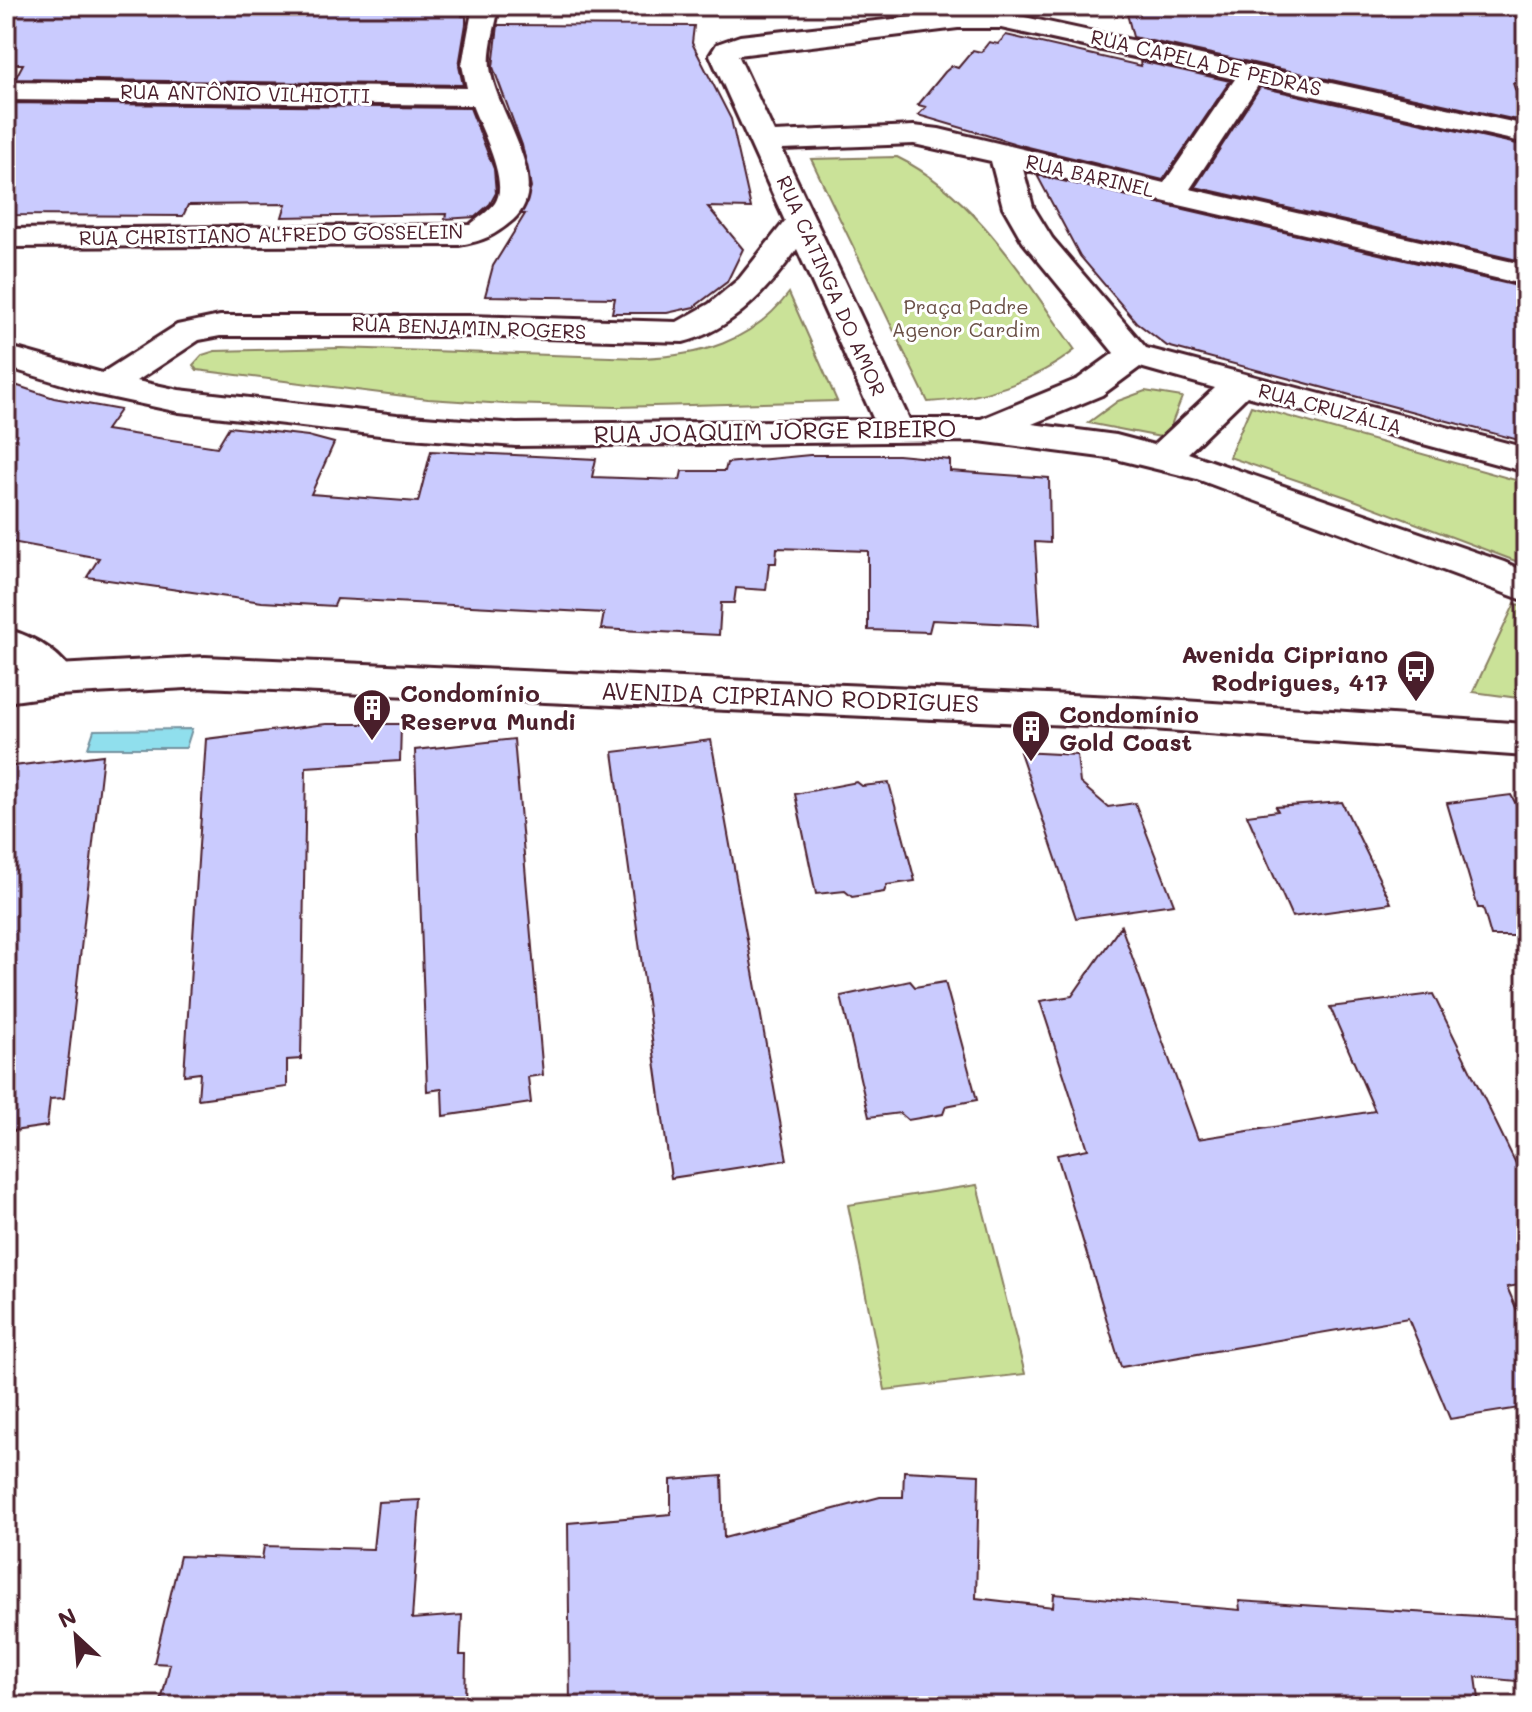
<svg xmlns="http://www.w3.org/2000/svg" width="1532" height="1712" viewBox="0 0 1532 1712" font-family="Mali,sans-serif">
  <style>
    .green { fill: #cae298; stroke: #8a8062; stroke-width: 2 }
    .water { fill: #90dfed; stroke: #74929f; stroke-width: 2 }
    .building { fill: #cacbfe; stroke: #4a1f2b; stroke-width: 2 }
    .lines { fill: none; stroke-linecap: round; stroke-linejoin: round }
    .street-casing { stroke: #4a1f2b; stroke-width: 6 }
    .secondary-casing { stroke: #4a1f2b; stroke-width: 6 }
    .street { fill: #fff; fill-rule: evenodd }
    .secondary { fill: #fff; fill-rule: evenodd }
    .labels { text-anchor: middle; stroke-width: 6; stroke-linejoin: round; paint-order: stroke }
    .far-street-label { font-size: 20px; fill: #4a1f2b; stroke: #fff }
    .far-park-label { font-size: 20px; fill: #6a5046; stroke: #fff }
    .street-label { font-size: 24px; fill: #4a1f2b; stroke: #fff }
    .poi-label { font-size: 24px; font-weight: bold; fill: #4a1f2b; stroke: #fff; text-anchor: start }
  </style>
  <rect width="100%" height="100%" fill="#fff"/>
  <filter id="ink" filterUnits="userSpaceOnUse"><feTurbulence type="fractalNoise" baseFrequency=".0125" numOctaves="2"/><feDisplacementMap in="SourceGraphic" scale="16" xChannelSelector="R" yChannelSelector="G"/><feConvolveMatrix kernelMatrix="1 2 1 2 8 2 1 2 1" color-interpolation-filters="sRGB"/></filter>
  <g filter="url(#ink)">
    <!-- green -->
    <path class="green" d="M897,157C977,196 1025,280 1075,350C1036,381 978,400 928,402L811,159Z
      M789,293L837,401L617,407L505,404L428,399L197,370L193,365L202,355L215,351L340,348L640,358C700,356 751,343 789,293Z
      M1145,391L1182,397L1166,438L1088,423L1118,401Z
      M1251,406L1526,483V565L1346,497L1229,457Z
      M1515,603L1526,608V699L1473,692Z
      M977,1185L1025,1374L885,1390L848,1205Z"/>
    <!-- water -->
    <path class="water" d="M192,729L186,748H88L94,730Z"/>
    <!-- building -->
    <path class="building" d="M6,6H463L462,16H466V24L459,66L463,85L15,79L23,64H6Z
      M1125,6H1509L1526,35V84L1513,83L1526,122L1133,37Z
      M498,25L694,26L692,43L731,119L751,208L708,207L743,249L727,282L694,307L667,313H612L615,298L485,296L493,266L525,214H521L531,187L522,145L493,67Z
      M1006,35L1141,66L1140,61L1230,81L1163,180L1020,145L918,115L926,107L918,105L945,72L952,66L958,68L973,50L981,52L989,42L998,44Z
      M1260,87L1526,146V262L1195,187Z
      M6,103L470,108L494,169L496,193L490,204L475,217L445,219L446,214L282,217L286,204L188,205L183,216L6,215Z
      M1037,175L1526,288V442L1167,346L1136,322L1080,256Z
      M6,382L54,398L120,410L106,430L217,447L229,427L308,436L334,443L311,494L418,502L431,451L596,459L592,477L680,480L682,471H725L727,463L810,455H898L950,460V471L1049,478L1050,543L1035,542L1040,625L932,620L929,632L868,630V551L777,548L776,563H769L766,590L736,588L734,603H721L719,635L601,629L604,613L337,599L334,606L262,602L87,577L99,558L6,541Z
      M326,724H401L400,761L306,767L301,1059L287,1060V1087L198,1099L200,1073L184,1075L206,739Z
      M514,739L543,1075L528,1077L531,1103L443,1116L442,1089L427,1091L415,750Z
      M711,740L787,1160L671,1178L613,752Z
      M1020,752L1077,755L1080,783L1108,807L1135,803L1174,904L1076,918Z
      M103,755L64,1098L50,1099L47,1126L6,1132V767Z
      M857,782L862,786L889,783L915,881L887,885L884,892L852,897L845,891L816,894L795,794Z
      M1511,795L1526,822V936H1491L1483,908H1478L1447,803Z
      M1342,802L1391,903L1292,917L1247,815L1278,811L1276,807Z
      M1121,926L1198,1139L1375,1111L1330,1007L1433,994L1526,1184V1284L1507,1287L1526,1331V1407L1450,1419L1408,1318L1121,1367L1057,1155L1088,1149L1040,1001L1072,996Z
      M910,981L915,987L945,982L977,1100L946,1106L943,1114L908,1120L900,1113L869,1117L841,996Z
      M904,1471L979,1475L976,1598L1053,1607L1054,1594L1240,1610L1239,1601L1526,1619V1682L1476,1677L1480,1706H570L568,1523L671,1514V1480L722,1476L724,1538L880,1497H903Z
      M420,1500L412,1619L462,1615L460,1655H466L465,1706H160L170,1664L154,1663L180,1556L262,1559L264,1546L373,1549L378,1502Z"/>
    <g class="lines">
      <defs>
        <path id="street" d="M473,6H499C496,25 488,48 490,67C495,113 555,182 513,220C494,236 483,241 459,245L6,247V229L470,225C478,218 489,211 495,203C510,182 480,127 472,105L6,100V82L467,88L462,65Z
          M958,12H1001L1526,125V143L1259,84L1190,189L1526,265V285L1023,169L1033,207L1052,238L1146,348L1526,448V472L1247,396L1188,453L1504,562L1526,572V601L1197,479L1116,459L979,441L516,446L397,437L179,412L95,394L6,367V346L102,373L177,325L220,316H469L677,322L709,304L739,279L785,221L710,55L717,44L740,36ZM958,28H1001L1235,79L1164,183L939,129L914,126L774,132L738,55ZM914,144L991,161L1003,207L1023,242L1114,353L1078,379L981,419H909L782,149ZM797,249L874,420L516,424L397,415L179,390L137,381L199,340L220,336H469L683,342C733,330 769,288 797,249ZM1140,367L1215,388L1154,445L1116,435L1032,424L1102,395Z
          M6,629C35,637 62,653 77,680L71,690C42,699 26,675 6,657Z"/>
        <path id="secondary" d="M205,657L1138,698L1526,724V756L1138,728L205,687L57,695L6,702V672L57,665Z"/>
      </defs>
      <!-- street casing -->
      <use href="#street" class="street-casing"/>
      <!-- secondary casing -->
      <use href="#secondary" class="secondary-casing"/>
      <!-- street -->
      <use href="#street" class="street"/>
      <!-- secondary -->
      <use href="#secondary" class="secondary"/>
    </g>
  </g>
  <!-- icons -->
  <defs>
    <symbol id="bus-pin" viewBox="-11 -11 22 30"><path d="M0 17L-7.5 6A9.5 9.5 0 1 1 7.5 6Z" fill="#4a1f2b" stroke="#fff"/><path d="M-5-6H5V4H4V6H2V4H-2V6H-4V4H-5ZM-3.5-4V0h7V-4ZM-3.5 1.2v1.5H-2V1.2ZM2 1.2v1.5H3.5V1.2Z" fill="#fff"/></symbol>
    <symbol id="building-pin" viewBox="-11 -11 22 30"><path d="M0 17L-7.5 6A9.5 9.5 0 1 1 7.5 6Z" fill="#4a1f2b" stroke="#fff"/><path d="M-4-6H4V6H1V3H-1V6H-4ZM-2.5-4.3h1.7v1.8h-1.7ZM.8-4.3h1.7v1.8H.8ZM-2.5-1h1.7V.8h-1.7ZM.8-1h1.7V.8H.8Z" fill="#fff"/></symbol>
  </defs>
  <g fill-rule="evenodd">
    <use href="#bus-pin" x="1394" y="647" width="44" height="60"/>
    <use href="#building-pin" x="350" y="686" width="44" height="60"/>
    <use href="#building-pin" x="1009" y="707" width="44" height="60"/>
  </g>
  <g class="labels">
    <!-- far-street labels -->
    <g class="far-street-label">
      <text transform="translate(1206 63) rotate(13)" y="7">RUA CAPELA DE PEDRAS</text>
      <text transform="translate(245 94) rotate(1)" y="7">RUA ANTÔNIO VILHIOTTI</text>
      <text transform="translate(1090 176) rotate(13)" y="7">RUA BARINEL</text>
      <text transform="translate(271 235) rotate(-1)" y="7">RUA CHRISTIANO ALFREDO GOSSELEIN</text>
      <text transform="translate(831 286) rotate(66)" y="7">RUA CATINGA DO AMOR</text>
      <text transform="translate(469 328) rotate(2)" y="7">RUA BENJAMIN ROGERS</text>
      <text transform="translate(1330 409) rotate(15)" y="7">RUA CRUZÁLIA</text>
    </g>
    <!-- far-park labels -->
    <g class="far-park-label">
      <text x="966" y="314">Praça Padre<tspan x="966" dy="23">Agenor Cardim</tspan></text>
    </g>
    <!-- street labels -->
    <g class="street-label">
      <text transform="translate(775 432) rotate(-1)" y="8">RUA JOAQUIM JORGE RIBEIRO</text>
      <text transform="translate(790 698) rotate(2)" y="8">AVENIDA CIPRIANO RODRIGUES</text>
    </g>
    <!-- poi labels -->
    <g class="poi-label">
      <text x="1388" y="663" text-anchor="end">Avenida Cipriano<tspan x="1388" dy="28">Rodrigues, 417</tspan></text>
      <text x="400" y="702">Condomínio<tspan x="400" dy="28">Reserva Mundi</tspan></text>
      <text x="1059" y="723">Condomínio<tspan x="1059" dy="28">Gold Coast</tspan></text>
    </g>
  </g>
  <!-- margin -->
  <rect width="1532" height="1712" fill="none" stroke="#fff" stroke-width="32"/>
  <rect x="16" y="16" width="1500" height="1680" fill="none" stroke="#4a1f2b" stroke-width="3" filter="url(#ink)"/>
  <!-- north arrow -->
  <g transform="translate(76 1636) rotate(334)" stroke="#ffffff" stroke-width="6" paint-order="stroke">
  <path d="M0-6L14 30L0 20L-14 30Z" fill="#4a1f2b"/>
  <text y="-12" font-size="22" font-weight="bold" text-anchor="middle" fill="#4a1f2b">N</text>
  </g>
</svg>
